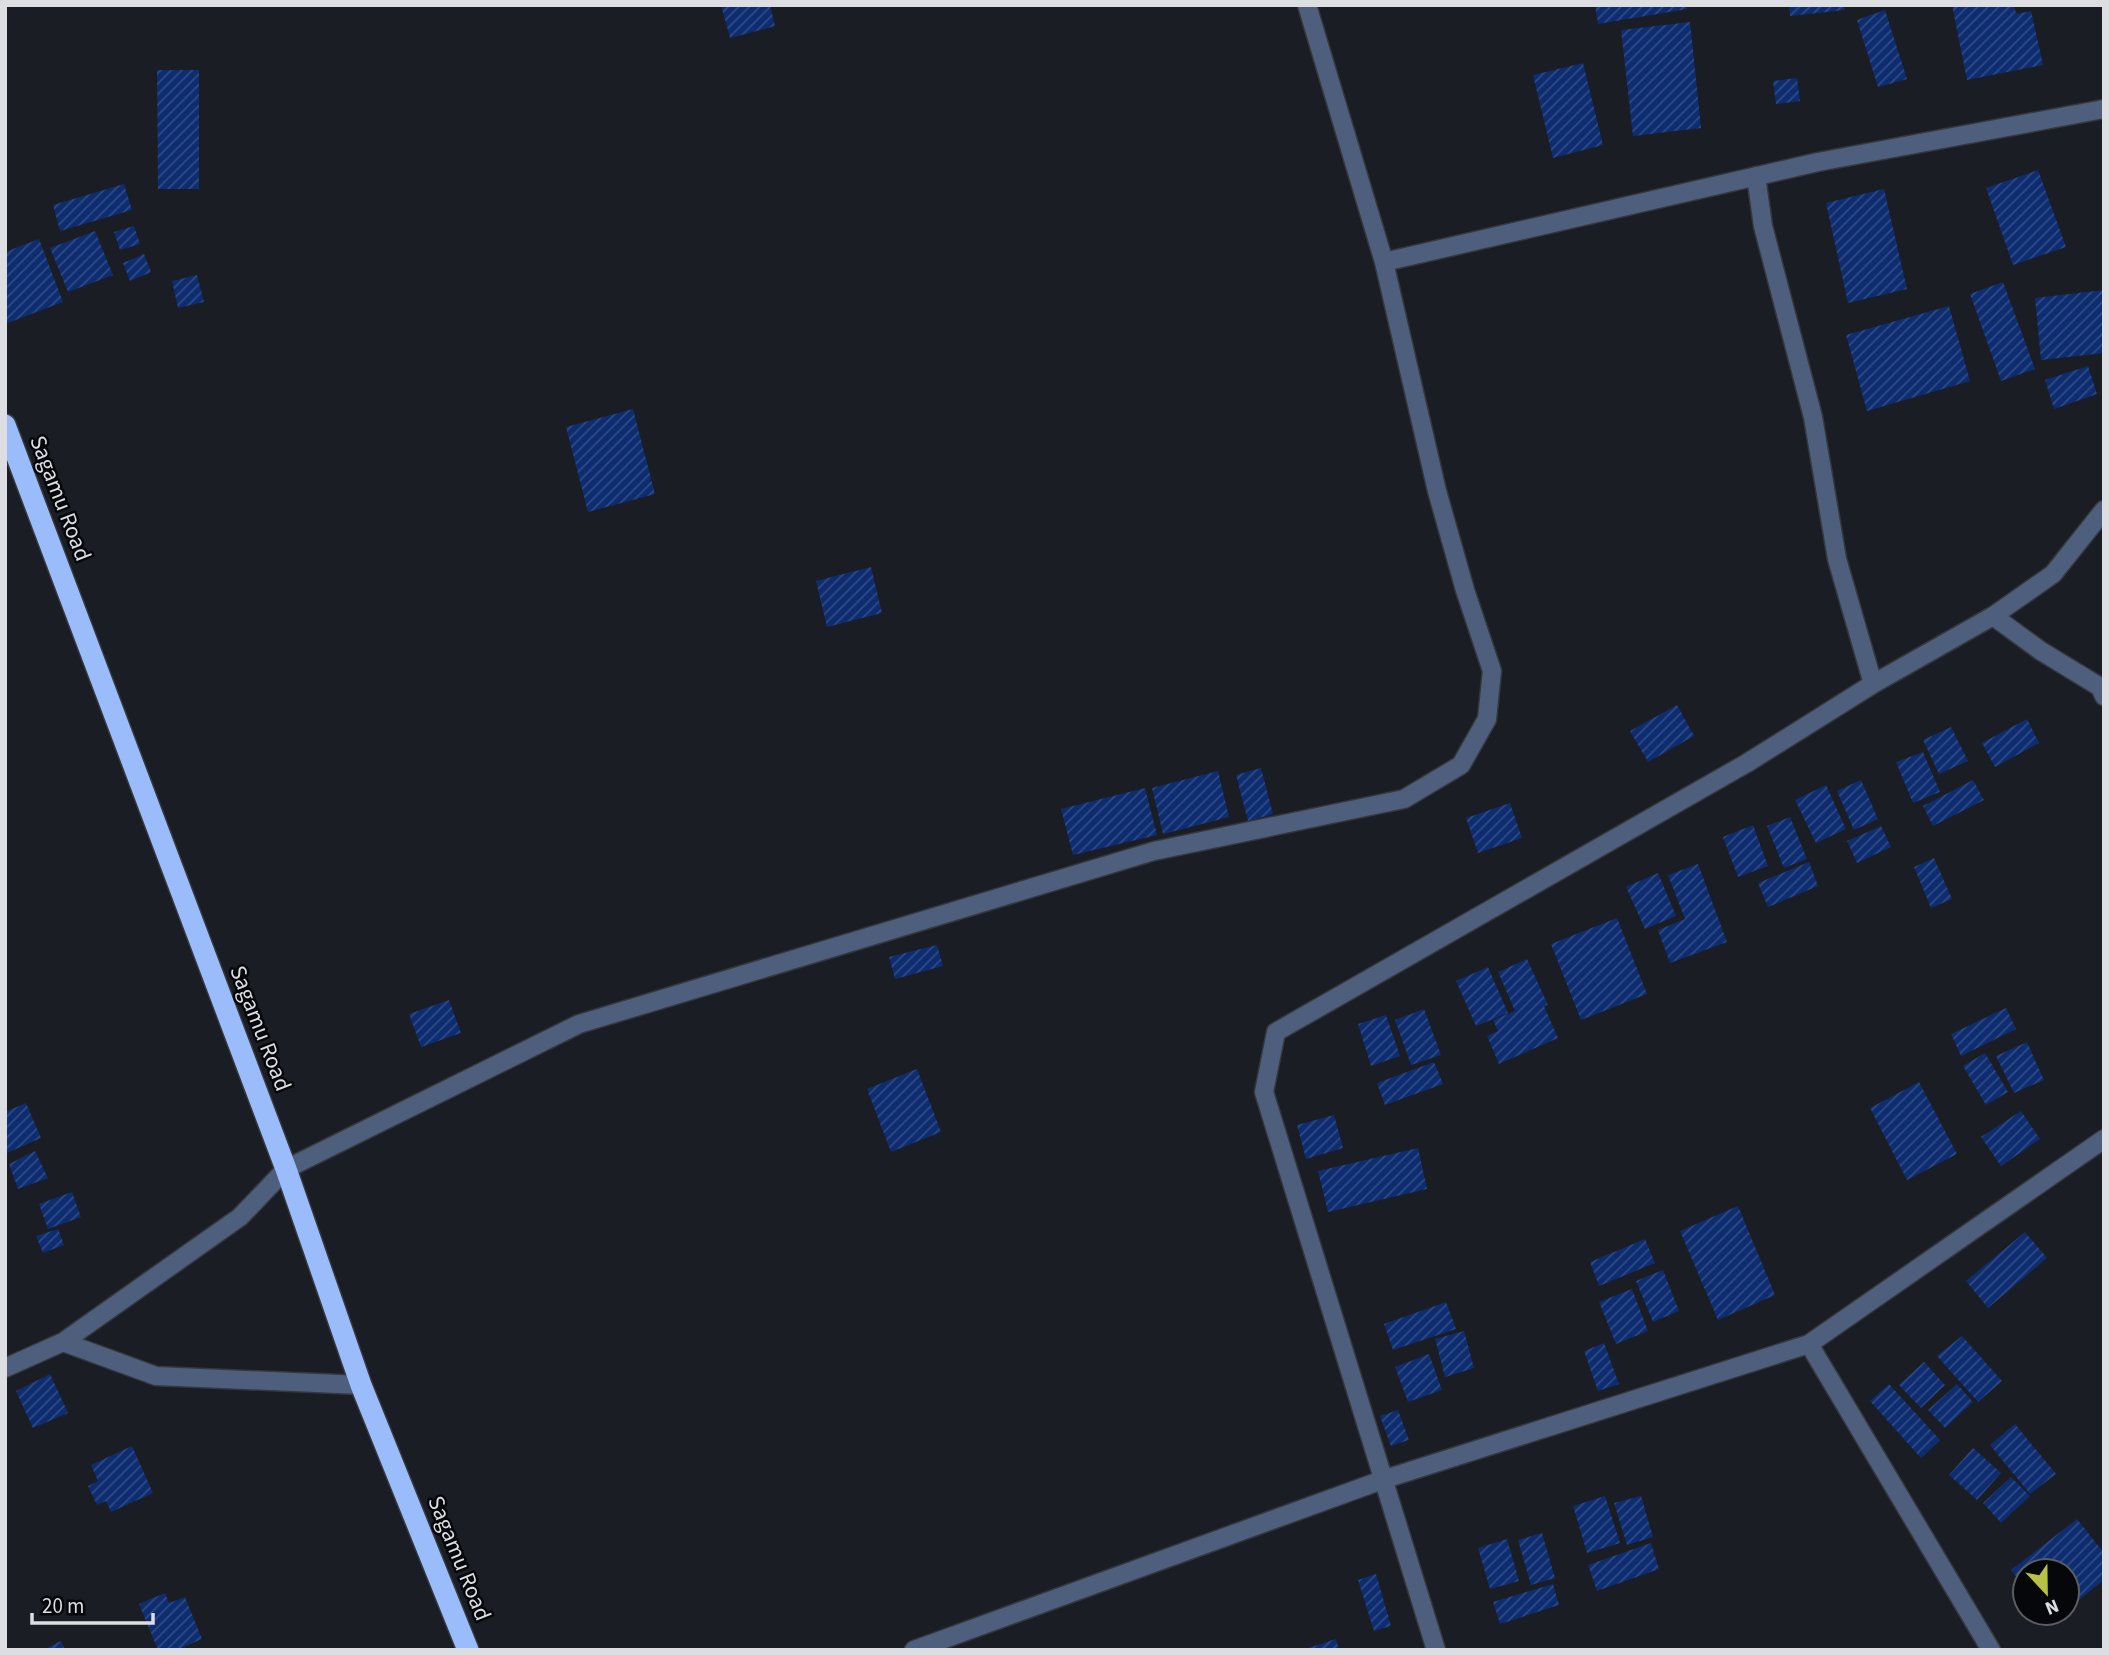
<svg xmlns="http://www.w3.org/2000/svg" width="2109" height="1655" viewBox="0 0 2109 1655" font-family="'Source Sans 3',sans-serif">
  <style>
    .building { fill: url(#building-hatch) }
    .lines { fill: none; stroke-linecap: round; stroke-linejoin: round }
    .minor-casing { stroke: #35383e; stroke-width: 21 }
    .highway-casing { stroke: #35383e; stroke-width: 24 }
    .minor { stroke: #4e5f7e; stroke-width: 18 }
    .highway { stroke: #9abcfb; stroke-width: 21 }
    .labels { text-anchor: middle; stroke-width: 5; stroke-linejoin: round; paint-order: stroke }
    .street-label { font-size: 23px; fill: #dcdee2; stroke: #06070a }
  </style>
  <defs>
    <pattern id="building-hatch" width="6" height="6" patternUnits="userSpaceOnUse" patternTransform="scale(1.75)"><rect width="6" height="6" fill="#0d2d70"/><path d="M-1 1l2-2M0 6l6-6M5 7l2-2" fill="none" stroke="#304b84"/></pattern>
  </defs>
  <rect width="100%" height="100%" fill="#1a1d23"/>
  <!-- building -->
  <path class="building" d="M721,5H770L775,26L730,38Z
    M1595,5H1686L1687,9L1598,24Z
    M1789,5H1844L1845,10L1790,16Z
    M1952,5H2014L2016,14L2031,11L2043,65L1967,80Z
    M1885,10L1907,79L1878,87L1857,20Z
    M1690,22L1701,128L1633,136L1621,30Z
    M1583,63L1603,145L1553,158L1533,75Z
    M157,70H199V189H158Z
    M1797,78L1800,101L1776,104L1773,81Z
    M2038,170L2066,247L2013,265L1986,188Z
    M124,184L132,210L60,231L53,205Z
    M1884,189L1907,289L1848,303L1826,203Z
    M134,226L140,244L120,250L114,232Z
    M95,231L113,275L68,292L50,248Z
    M39,239L63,302L5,324V252Z
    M144,254L151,272L130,281L123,263Z
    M197,275L204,302L178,308L172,281Z
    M2003,282L2035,369L2001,381L1970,294Z
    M2104,290V353L2041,360L2035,298Z
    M1949,306L1970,381L1867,411L1846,335Z
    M2088,366L2097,394L2054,409L2045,380Z
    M633,409L655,494L588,512L566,427Z
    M871,567L882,613L827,627L816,581Z
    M1677,705L1694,736L1648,762L1630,731Z
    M2027,719L2039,743L1995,767L1982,743Z
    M1951,727L1968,761L1939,774L1923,740Z
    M1923,752L1940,792L1913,803L1896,762Z
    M1261,768L1273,814L1248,821L1236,775Z
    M1218,771L1229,817L1163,834L1152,788Z
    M1861,780L1878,819L1854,830L1837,791Z
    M1973,780L1984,800L1933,826L1923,806Z
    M1826,785L1846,829L1816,843L1795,800Z
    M1145,788L1157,835L1073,855L1061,809Z
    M1510,803L1522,838L1478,853L1466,818Z
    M1790,817L1807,859L1784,868L1767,826Z
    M1753,825L1768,866L1738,877L1723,837Z
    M1881,826L1891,847L1857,863L1847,841Z
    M1934,858L1952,899L1931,908L1914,867Z
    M1809,862L1818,886L1768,907L1758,883Z
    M1698,864L1727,942L1670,963L1658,930L1685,919L1668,875Z
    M1658,873L1676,916L1645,929L1626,887Z
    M1617,918L1647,994L1581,1020L1551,944Z
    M937,945L943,966L895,979L889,957Z
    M1527,959L1548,1005L1544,1006L1558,1038L1499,1064L1487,1036L1498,1031L1493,1020L1515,1011L1498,972Z
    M1488,967L1508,1013L1476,1026L1456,981Z
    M449,1000L461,1033L421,1047L409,1014Z
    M2006,1008L2016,1029L1961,1056L1951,1034Z
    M1424,1009L1441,1055L1411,1065L1395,1020Z
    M1386,1015L1400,1056L1371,1066L1358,1024Z
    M2027,1042L2044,1080L2014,1093L1996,1056Z
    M1985,1053L2008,1092L1986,1105L1963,1066Z
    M1434,1062L1443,1084L1385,1105L1377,1083Z
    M917,1069L941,1132L891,1152L867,1089Z
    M1919,1082L1957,1154L1907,1180L1870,1108Z
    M26,1103L41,1138L7,1153L5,1149V1112Z
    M2021,1111L2040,1139L2001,1166L1981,1137Z
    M1334,1115L1343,1148L1306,1159L1297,1125Z
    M1418,1148L1427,1189L1328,1212L1318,1171Z
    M35,1151L48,1178L18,1189L9,1164Z
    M72,1192L81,1217L48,1229L39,1204Z
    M1738,1206L1775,1295L1718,1320L1680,1231Z
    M58,1229L64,1245L43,1253L36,1236Z
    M2025,1232L2047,1258L1988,1308L1966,1281Z
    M1645,1239L1655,1263L1599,1286L1590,1262Z
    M1663,1270L1679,1311L1653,1322L1636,1281Z
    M1632,1289L1648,1331L1616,1344L1599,1302Z
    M1446,1302L1456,1329L1393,1350L1384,1324Z
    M1464,1331L1474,1368L1445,1377L1435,1339Z
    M1962,1336L2002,1381L1978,1402L1937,1356Z
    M1604,1343L1619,1384L1598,1391L1584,1351Z
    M1429,1354L1442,1390L1408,1402L1395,1367Z
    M1924,1362L1945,1385L1921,1408L1899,1385Z
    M50,1374L68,1413L33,1428L16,1391Z
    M1889,1384L1940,1440L1921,1458L1870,1401Z
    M1957,1384L1973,1402L1945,1428L1928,1410Z
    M1398,1410L1409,1440L1391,1446L1380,1416Z
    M2015,1424L2056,1474L2030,1494L1990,1445Z
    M132,1446L153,1493L111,1512L106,1501L97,1505L88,1486L98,1481L91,1465Z
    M1973,1448L2001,1473L1977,1500L1949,1475Z
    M2011,1477L2030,1496L2001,1523L1983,1503Z
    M1605,1496L1620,1543L1587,1553L1573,1506Z
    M1641,1496L1653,1537L1627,1545L1614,1503Z
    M2077,1519L2104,1553V1580L2067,1609V1571H2025V1587L2011,1570Z
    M1542,1533L1555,1578L1531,1585L1518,1540Z
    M1507,1539L1519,1581L1490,1589L1478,1548Z
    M1651,1543L1659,1569L1597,1591L1588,1565Z
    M1376,1574L1391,1626L1374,1631L1358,1580Z
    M1553,1584L1559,1605L1500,1624L1493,1602Z
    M165,1593L169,1603L185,1597L202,1639L177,1650H158L139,1604Z
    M2046,1613H2061L2052,1621Z
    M1336,1639L1339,1650H1305V1649Z
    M61,1641L65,1650H43Z"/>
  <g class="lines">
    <defs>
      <path id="minor" d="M1756,176L1763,226L1813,417L1837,559L1873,684
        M1384,262L1818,162L2104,109
        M1993,616L2041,651L2100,687L2104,696
        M63,1342L156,1376L361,1385
        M1809,1344L1991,1650
        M5,1368L63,1342L240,1217L286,1169L579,1024L1154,851L1404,799L1461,765L1487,719L1492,671L1465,590L1437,491L1384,262L1307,5
        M914,1650L1385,1479L1809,1344L2104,1139
        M1436,1650L1264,1092L1276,1032L1747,763L1873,684L1993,616L2053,574L2104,510"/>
      <path id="highway" d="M5,425L286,1169L361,1385L468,1650"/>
    </defs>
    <!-- minor casing -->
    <use href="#minor" class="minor-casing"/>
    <!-- highway casing -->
    <use href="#highway" class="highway-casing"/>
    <!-- minor -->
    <use href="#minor" class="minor"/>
    <!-- highway -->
    <use href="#highway" class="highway"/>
  </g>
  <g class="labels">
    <!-- street labels -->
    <g class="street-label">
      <text transform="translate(61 498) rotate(69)" y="8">Sagamu Road</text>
      <text transform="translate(261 1028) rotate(69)" y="8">Sagamu Road</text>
      <text transform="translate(460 1558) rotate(68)" y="8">Sagamu Road</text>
    </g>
  </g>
  <!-- border -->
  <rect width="2109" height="1655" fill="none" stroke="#dcdee2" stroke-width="14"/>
  <!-- north arrow -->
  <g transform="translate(2046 1592) rotate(158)"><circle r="33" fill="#06070a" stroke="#5c5d60" stroke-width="2"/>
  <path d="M0-5L12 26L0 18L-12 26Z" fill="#b9c046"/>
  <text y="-10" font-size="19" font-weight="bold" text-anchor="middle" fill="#dcdee2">N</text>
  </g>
  <!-- scale -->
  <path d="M32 1613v10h121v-10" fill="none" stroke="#dcdee2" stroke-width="3.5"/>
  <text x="42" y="1613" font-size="21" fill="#dcdee2" stroke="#06070a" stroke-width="5" paint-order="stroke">20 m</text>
</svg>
